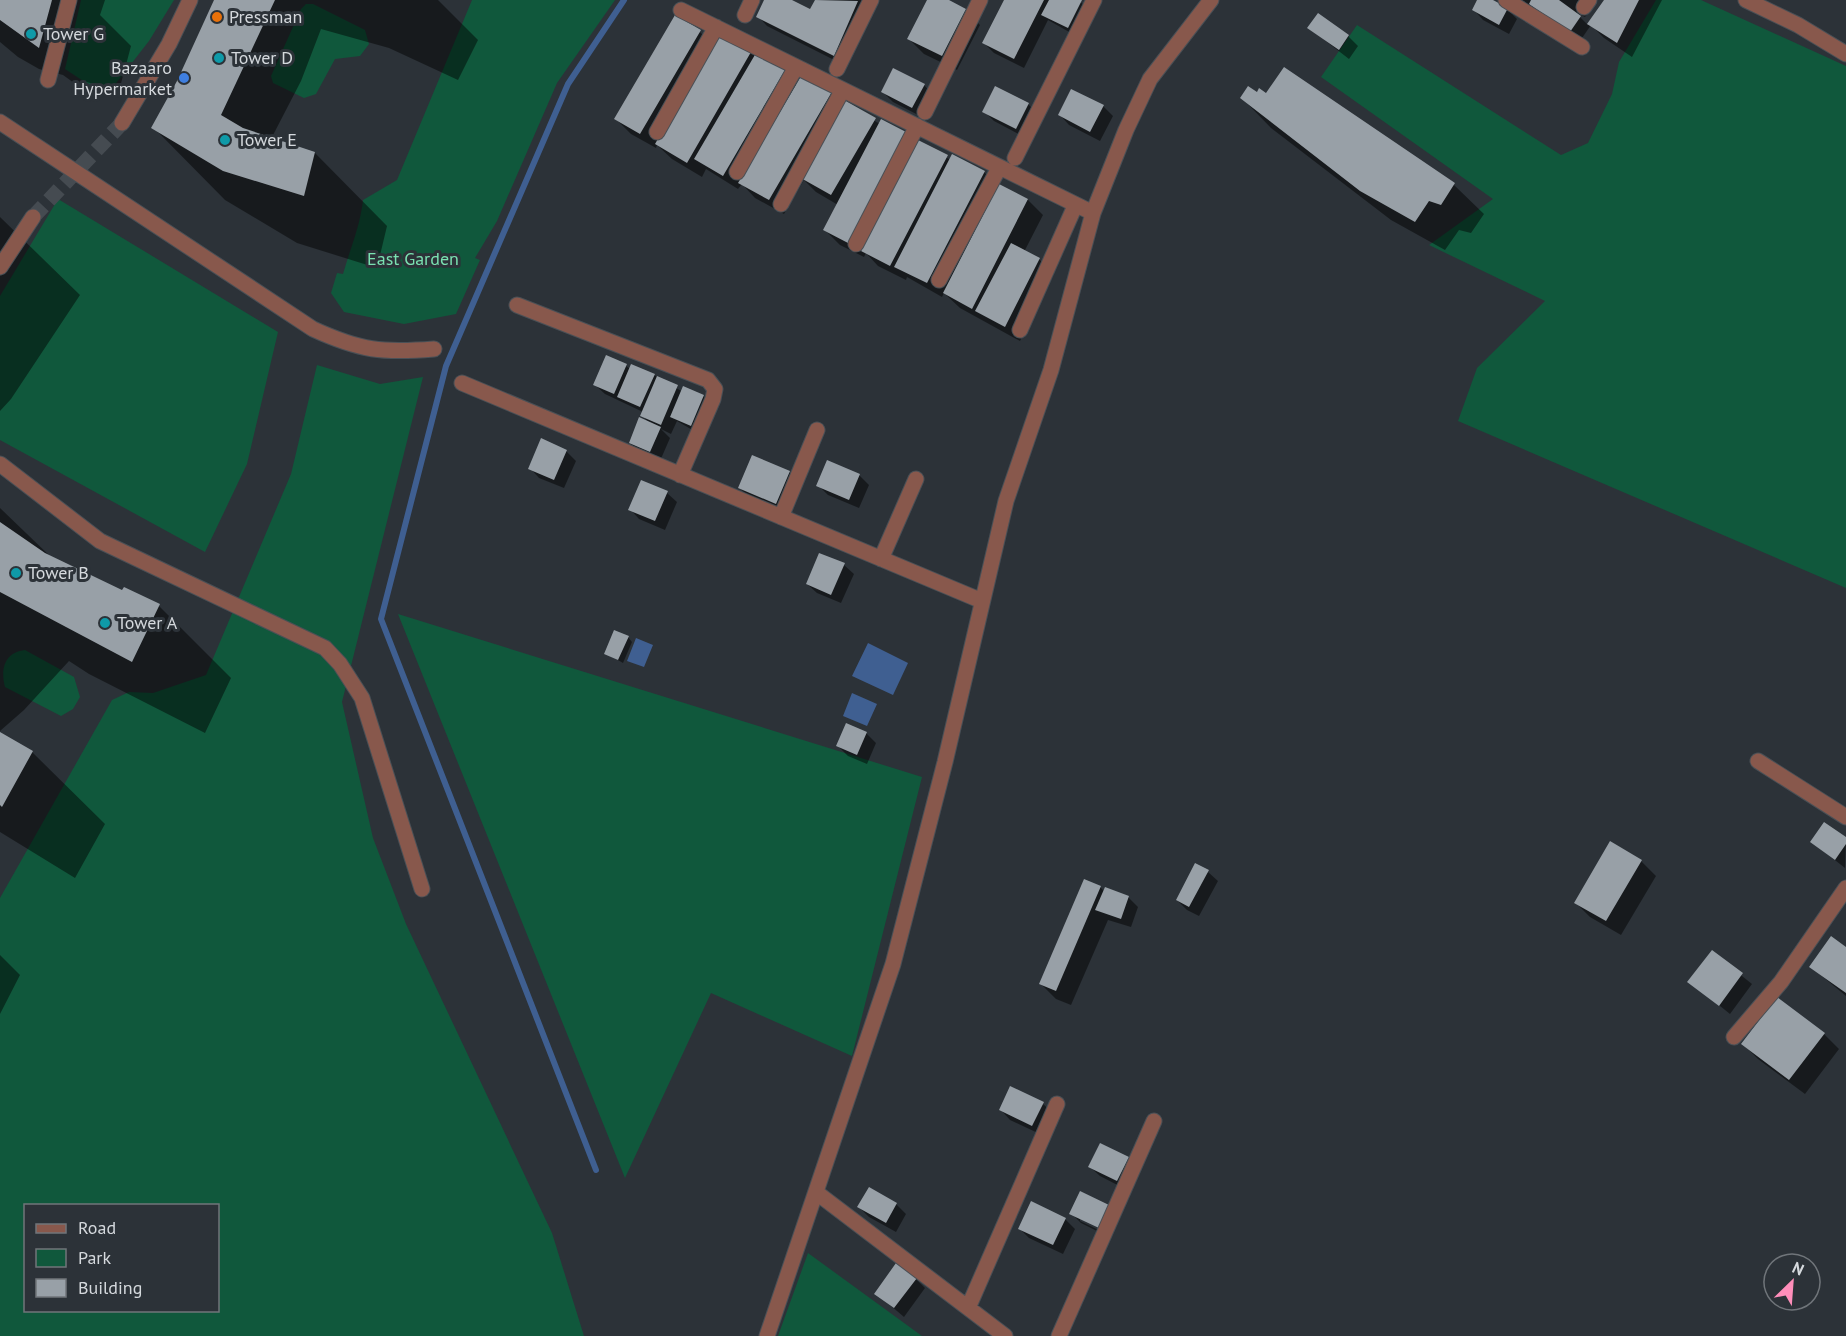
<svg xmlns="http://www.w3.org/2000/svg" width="1846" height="1336" viewBox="0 0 1846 1336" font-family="'PT Sans',sans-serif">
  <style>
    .green { fill: #10583c; fill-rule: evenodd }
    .water { fill: #3f5f91 }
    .shadow { fill: #0007; fill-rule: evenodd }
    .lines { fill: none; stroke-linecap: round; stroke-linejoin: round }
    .stream { stroke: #3f5f91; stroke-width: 6 }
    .building { fill: #98a0a7 }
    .minor-tunnel { stroke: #454b51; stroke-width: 15; stroke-dasharray: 15 8; stroke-linecap: butt }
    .minor-casing { stroke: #4a5056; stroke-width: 17 }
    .minor { stroke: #88584c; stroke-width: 15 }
    .food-dot { fill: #e8710a; stroke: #2c3238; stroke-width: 2 }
    .culture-dot { fill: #0f9aa8; stroke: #2c3238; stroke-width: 2 }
    .shop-dot { fill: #3f7fe0; stroke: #2c3238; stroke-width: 2 }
    .labels { text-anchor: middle; stroke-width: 6; stroke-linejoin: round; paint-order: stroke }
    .poi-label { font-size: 18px; fill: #d5d9dd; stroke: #2c3238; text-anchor: start }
    .park-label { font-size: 18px; fill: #7ae1b1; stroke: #2c3238 }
  </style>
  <rect width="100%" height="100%" fill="#2c3238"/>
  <!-- green -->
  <path class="green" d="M81,0H174L149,41L106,96L65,69Z
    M472,0H615L557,83L497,221L475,258L480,260L456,314L404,324L344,312L331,293L337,273L343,274C350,249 360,227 363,200L397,180Z
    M1656,0H1701L1846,66V588L1458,421L1477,368L1545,301L1429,245L1493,199L1321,77L1357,25L1561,155L1588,143L1612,94L1619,62Z
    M306,4H313L365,30L369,44L360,56L335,59L316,94L304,98L273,83L271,76L301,9Z
    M58,199L278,332L247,464L205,552L0,440V296Z
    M317,365L380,384L423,377L342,702L373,838L406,924L552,1233L584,1336H0V898L112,700L129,692L153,693L206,675L291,474ZM26,1206H218V1310H26Z
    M398,614L922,777L852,1056L711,993L625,1178Z
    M25,650L74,677L80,697L73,709L61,716L5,687C0,669 5,652 25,650Z
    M808,1253L922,1336H778Z"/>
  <!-- water -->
  <path class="water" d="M636,638L653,645L644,667L627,661Z
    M868,643L908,663L893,695L852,676Z
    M852,693L877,704L867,726L843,716Z"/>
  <!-- shadow -->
  <path class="shadow" d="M0,0H105L100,15L131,46L119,91L83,81L81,88L63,75L39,69L18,57L0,42Z
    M215,0H438L478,40L458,80L389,48L321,29L301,81L271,139L315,153L387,226L377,268L297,243L225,200L153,127L175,87Z
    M766,0H789L811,11L817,0H869L844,65L767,26L758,16Z
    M929,0H945L965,10L980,25L957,70L924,54L909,39Z
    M1006,0H1078L1091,11L1078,37L1048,20L1024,68L994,53L984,43Z
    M1479,0H1490L1507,9L1517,19L1509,34L1483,20L1474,10Z
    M1521,0H1597L1585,17L1576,13L1588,25L1606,0H1662L1632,57L1604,38L1591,25L1580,41L1531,4L1530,6Z
    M1309,28L1348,36L1358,46L1349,59Z
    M700,32L714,46L750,53L784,71L797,85L832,92L844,103L880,124L951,160L984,172L999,187L1028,200L1043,215L1024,252L1039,259L1054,274L1020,341L960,308L944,293L942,297L907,277L906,280L878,266L866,253L864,257L840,245L825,230L838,205L816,192L804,180L784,214L755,198L742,184L738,189L706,169L702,177L672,159L657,145L656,148L631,134L616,119Z
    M1284,69L1454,185L1484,214L1471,233L1459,230L1445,250L1391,220L1271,128L1242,98L1266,95Z
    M924,85L933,95L922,117L893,102L883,92Z
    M995,88L1028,104L1038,114L1026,138L994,121L984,111Z
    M1103,106L1113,116L1100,141L1069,125L1060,115Z
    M0,217L80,295L11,399L0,411Z
    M626,366L630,369L654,375L683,392L703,396L713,406L701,435L677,421L671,434L661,429L670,438L660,461L640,452L630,443L649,423L642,415L643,412L605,394L595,385Z
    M566,451L576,461L564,488L539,478L530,468Z
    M789,472L799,482L786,513L750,498L740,488Z
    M859,475L869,485L859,508L828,495L818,485Z
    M667,493L677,502L665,530L639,519L630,509Z
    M0,508L52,558L123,592L159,606L231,678L205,733L89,674L69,661L24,710L0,731Z
    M844,565L854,574L841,603L817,593L807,584Z
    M628,637L632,642L623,663L606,653Z
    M866,733L876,743L867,764L848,756L838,746Z
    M0,735L32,752L105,824L75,878L0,832Z
    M1846,839L1845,868L1812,842Z
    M1641,861L1656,876L1621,935L1590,917L1575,902Z
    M1208,872L1218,881L1199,916L1187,910L1177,900Z
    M1100,887L1104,891L1128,897L1138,907L1131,927L1108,920L1071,1005L1056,999L1041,984Z
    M1846,949V996L1811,967Z
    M1712,952L1752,984L1730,1014L1689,981Z
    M0,955L20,975L0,1014Z
    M1824,1034L1839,1049L1805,1094L1758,1059L1743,1044Z
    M1043,1104L1053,1113L1042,1135L1010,1120L1001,1110Z
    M1128,1158L1138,1168L1127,1190L1100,1176L1090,1167Z
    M870,1189L896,1204L906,1214L896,1232L869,1217L859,1207Z
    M1108,1207L1109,1237L1081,1223L1071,1213ZM1080,1217L1106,1230L1105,1233L1080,1221Z
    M1065,1219L1075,1229L1063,1254L1029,1238L1019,1228Z
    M916,1279L925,1288L904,1317L876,1293Z"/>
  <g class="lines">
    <!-- stream -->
    <path class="stream" d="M596,1170L381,619L446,366L568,84L624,0"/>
  </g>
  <!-- building -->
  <path class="building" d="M0,0H52L39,48L0,20Z
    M214,0H275L221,115L243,128L315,152L304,196L223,171L151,128L177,81Z
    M764,0H792L810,9L815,0L858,1L834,56L756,17Z
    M927,0H949L966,9L942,56L907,39Z
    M1004,0H1044L1014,59L982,43Z
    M1049,0H1082L1068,28L1041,15Z
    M1477,0H1493L1508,8L1499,25L1472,10Z
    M1531,0H1559L1581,16L1570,32L1529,4Z
    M1604,0H1639L1617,43L1587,24Z
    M1318,13L1349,35L1339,50L1307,28Z
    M675,15L701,30L640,134L614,119Z
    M719,33L751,52L687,163L655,144Z
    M756,53L785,70L723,176L694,159Z
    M1284,67L1455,183L1441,205L1429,201L1415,222L1360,191L1240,98L1248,86L1257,92L1259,88L1266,93Z
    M893,68L925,84L912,108L881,92Z
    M803,73L833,90L769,200L738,183Z
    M995,86L1029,103L1016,129L982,112Z
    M1071,89L1104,105L1090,132L1058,115Z
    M844,100L876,118L831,195L799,177Z
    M881,119L906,132L848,243L823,230Z
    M918,140L948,155L890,266L861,251Z
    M952,154L985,171L927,283L894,267Z
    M999,184L1028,199L972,309L943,293Z
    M1011,243L1040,258L1005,327L975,311Z
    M606,355L627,364L614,394L593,385Z
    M631,364L655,374L640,407L617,397Z
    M657,376L678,385L661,425L640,416Z
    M683,386L704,395L691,426L670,417Z
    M639,417L661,427L650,452L629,443Z
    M541,438L567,450L554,480L528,469Z
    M752,455L790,471L776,504L738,488Z
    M827,460L860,474L849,500L816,486Z
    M641,480L668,491L655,521L628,510Z
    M0,522L45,553L122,590L124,587L160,604L132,662L0,592Z
    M819,553L845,563L831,595L806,584Z
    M614,630L629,636L618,660L604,654Z
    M846,723L867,732L857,755L836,746Z
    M0,732L33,751L2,807L0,805Z
    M1824,822L1846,837V844L1835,860L1810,842Z
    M1610,841L1642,860L1606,921L1574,903Z
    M1195,863L1209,870L1189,907L1176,900Z
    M1084,879L1101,886L1056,991L1039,984Z
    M1105,887L1129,896L1121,919L1095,910Z
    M1831,936L1846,947V993L1809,967Z
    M1712,950L1743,973L1719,1006L1687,982Z
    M1777,997L1825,1033L1789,1080L1741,1044Z
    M1010,1086L1044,1102L1032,1126L999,1110Z
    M1100,1143L1129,1157L1117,1181L1088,1167Z
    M869,1187L897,1203L886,1223L857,1207Z
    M1080,1191L1109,1205L1099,1228L1069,1214Z
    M1031,1201L1066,1218L1053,1245L1018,1229Z
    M896,1263L917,1278L894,1308L874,1294Z"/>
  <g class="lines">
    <!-- minor-tunnel -->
    <path class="minor-tunnel" d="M33,217L122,123"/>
    <defs>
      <path id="minor" d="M1506,0L1582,47
        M1746,0L1798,25L1846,54
        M1584,7L1589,0
        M681,10L1093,213
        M745,15L752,0
        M837,69L871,0
        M48,80L69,0
        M925,112L980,0
        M0,122L313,329C361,351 382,353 434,349
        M122,123L169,44L190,0
        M657,132L716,27
        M1015,158L1094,0
        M737,172L796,67
        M781,204L842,91
        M856,244L917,126
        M0,267L33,217
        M939,280L999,168
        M517,305L708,380L715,389L713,399L680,475
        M1020,330L1075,206
        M462,383L982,601
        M0,464L100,541L325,648L340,664L362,698L422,889
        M781,517L817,430
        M881,559L916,479
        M1758,761L1846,817
        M1734,1037L1781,982L1846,888
        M817,1193L1005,1336
        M968,1308L1057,1104
        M767,1336L893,964L945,762L1006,501L1051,370L1093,213L1126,130L1150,79L1211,0
        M1059,1336L1154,1121"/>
    </defs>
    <!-- minor casing -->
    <use href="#minor" class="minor-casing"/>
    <!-- minor -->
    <use href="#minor" class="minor"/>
  </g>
  <!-- markers -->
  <circle class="food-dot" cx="217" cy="17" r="6"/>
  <g class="culture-dot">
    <circle cx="31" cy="34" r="6"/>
    <circle cx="219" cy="58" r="6"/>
    <circle cx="225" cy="140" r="6"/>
    <circle cx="16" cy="573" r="6"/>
    <circle cx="105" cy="623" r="6"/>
  </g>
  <circle class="shop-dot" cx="184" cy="78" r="6"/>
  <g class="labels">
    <!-- poi labels -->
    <g class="poi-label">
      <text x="229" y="23">Pressman</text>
      <text x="43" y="40">Tower G</text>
      <text x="231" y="64">Tower D</text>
      <text x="172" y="74" text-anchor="end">Bazaaro<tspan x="172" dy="21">Hypermarket</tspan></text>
      <text x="237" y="146">Tower E</text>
      <text x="28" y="579">Tower B</text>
      <text x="117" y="629">Tower A</text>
    </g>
    <!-- park labels -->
    <g class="park-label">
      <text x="413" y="265">East Garden</text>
    </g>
  </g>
  <!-- legend -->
  <rect x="24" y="1204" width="195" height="108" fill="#2c3238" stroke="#70757a" stroke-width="1.5"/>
  <rect x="36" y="1224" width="30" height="9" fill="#88584c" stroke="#70757a" stroke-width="1.5"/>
  <text x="78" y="1234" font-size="18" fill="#d5d9dd">Road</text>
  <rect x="36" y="1249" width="30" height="18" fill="#10583c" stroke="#70757a" stroke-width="1.5"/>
  <text x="78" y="1264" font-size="18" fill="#d5d9dd">Park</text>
  <rect x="36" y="1279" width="30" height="18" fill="#98a0a7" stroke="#70757a" stroke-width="1.5"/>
  <text x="78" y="1294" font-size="18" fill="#d5d9dd">Building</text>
  <!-- north arrow -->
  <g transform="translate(1792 1282) rotate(25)"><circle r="28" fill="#2c3238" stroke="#70757a" stroke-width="1.5"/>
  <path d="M0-4.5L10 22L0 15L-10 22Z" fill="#ff8eba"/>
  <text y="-9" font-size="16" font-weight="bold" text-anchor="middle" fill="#d5d9dd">N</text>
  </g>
</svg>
